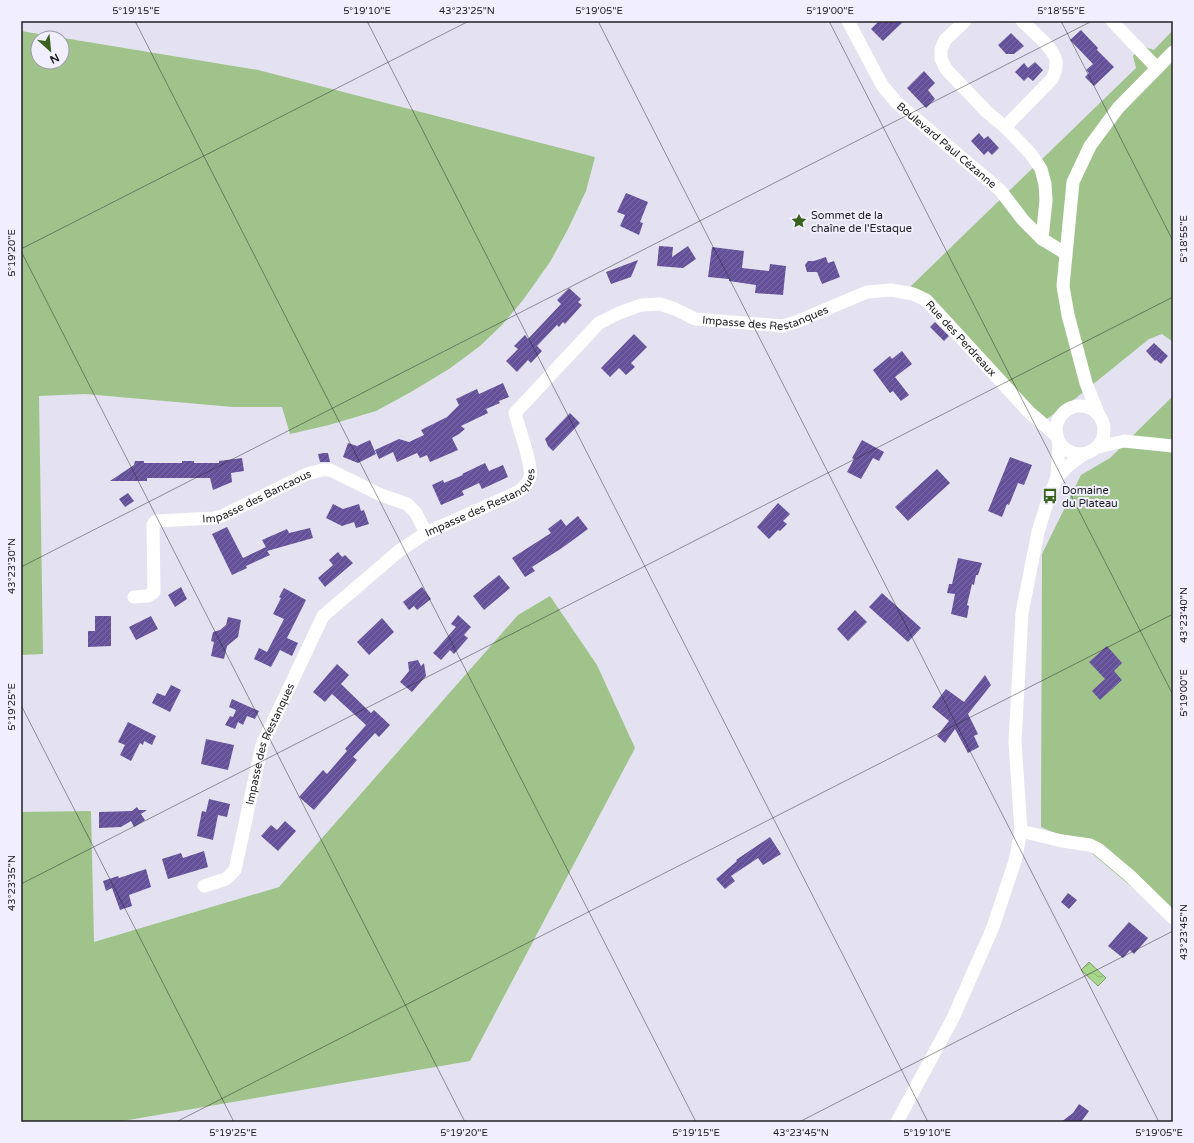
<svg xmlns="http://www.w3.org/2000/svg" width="1194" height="1143" viewBox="0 0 1194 1143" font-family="'Varela Round',sans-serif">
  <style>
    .green { fill: #9fc38a; fill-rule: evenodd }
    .water { fill: url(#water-waves); stroke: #7fa06c }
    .building { fill: url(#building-hatch) }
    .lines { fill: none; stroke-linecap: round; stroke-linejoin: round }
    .minor { stroke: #fff; stroke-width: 13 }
    .ticks { fill: none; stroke: #222126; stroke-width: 1; stroke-opacity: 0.45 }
    .labels { text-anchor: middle; stroke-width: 4; stroke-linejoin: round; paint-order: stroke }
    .street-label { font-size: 11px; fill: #222126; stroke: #f1effd }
    .poi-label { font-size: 11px; fill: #222126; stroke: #f1effd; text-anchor: start }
    .neatline { fill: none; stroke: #222126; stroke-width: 1.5 }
    .ticks-label { font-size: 10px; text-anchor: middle; fill: #222126 }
  </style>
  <defs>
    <pattern id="water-waves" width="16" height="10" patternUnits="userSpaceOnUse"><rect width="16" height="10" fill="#a7d78a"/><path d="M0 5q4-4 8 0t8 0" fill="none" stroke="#8fb877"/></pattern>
    <pattern id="building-hatch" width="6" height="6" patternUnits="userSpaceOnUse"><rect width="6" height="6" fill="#64519a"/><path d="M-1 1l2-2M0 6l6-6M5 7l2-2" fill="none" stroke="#7a6ca3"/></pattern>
  </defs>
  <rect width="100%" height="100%" fill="#e4e2f0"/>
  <!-- green -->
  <path class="green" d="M1173,30V342L1162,334L1149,339L1076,398L1044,421L911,286L1136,68L1133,56L1142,46L1154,50Z
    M21,31L258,70L595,157L586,191L568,229L550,262L523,300L502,325L480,346L449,369L411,392L376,411L329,425L290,434L282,407H233L85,394L39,396L43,654L21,655ZM38,38H62V62H38Z
    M1173,396V922L1082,845L1041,827L1042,554L1081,475L1110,458Z
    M550,596L597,665L635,748L470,1061L117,1122H21V812L91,811L94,942L279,887L518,615Z"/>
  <!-- water -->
  <path class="water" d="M1089,962L1106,978L1098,986L1081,970Z"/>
  <!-- building -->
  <path class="building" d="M879,21H904L883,41L871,29Z
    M1081,30L1098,48L1097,50L1114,67L1094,86L1085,77L1089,73L1086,70L1093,64L1070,40Z
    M1011,33L1024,46L1014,54H1006L998,45Z
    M1035,62L1043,70L1033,81L1028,77L1024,81L1015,72L1024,63L1028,68Z
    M924,71L935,83L928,90L935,99L926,108L907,88Z
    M979,133L984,139L988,136L999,148L992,155L988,151L984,155L971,141Z
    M626,193L648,202L640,222L643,223L639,235L620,226L625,215L617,212Z
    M659,246L673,247L672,257L688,246L696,259L683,268L657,266Z
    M712,247L744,251L742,268L769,271L770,264L786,266L783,295L755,293L756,285L729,281V279L708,277Z
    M826,257L828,263L834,261L840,277L822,284L817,272H807L805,265L808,261H814Z
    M638,260L631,277L611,284L606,272Z
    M569,288L581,299L578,302L582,305L565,324L563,322L559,327L557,325L537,346L542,351L531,363L528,360L517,372L506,361L518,349L514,346L525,335L528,339L561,304L557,300Z
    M935,322L949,336L944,341L930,327Z
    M634,334L647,347L631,363L635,367L626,375L619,368L610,377L601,368Z
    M1154,343L1168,356L1161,364L1156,360L1155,361L1146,351Z
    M902,351L912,364L895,377L909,395L901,401L893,391L890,393L873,370L890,356L892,359Z
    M503,383L509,397L499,401L500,403L486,409L488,413L461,426L465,429L459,434L452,438L458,450L430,462L427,455L420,458L417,453L397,462L393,452L379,459L375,450L399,439L409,442L424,435L421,430L447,417L459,405L456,399L477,389L479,394Z
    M570,413L580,423L553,451L548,446L545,439Z
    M370,440L376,454L358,463L343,457L348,443L357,446Z
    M862,440L884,452L879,461L873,458L861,479L847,472L854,459L852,458Z
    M324,453H328L330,462H320L318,454Z
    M1010,457L1032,465L1024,485L1018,483L1009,505L1007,504L1002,517L988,511Z
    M242,458L244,471L231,473L232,482L213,490L210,478H147V481H110L134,465L135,461H144V463H182V461H194V463H219V461Z
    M485,463L489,471L503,465L508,477L482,489L479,483L462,491L464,495L441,505L432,485L443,480L444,483L463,475L462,474Z
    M937,469L950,483L908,521L895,507Z
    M128,493L134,501L125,507L119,499Z
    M778,503L790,514L783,521L787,524L780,531L778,530L769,539L757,527Z
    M333,504L343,509L359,504L361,511L364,510L369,524L356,528L354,522L342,526L326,518Z
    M578,516L588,529L562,548L532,567L535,571L525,577L512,558L551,533L548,529L561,519L566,526Z
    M227,527L243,558L266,547L267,549L262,540L287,529L289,533L310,528L313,538L267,551L270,555L246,566L247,568L232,575L212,534Z
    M338,552L342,557L345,555L353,563L325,587L318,578L333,565L329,560Z
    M958,558L982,563L978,575H976L974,585L972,584L967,605L969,606L967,618L951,614L955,594L947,593L949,584H952Z
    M499,575L510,588L484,610L473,596Z
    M181,587L187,599L175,607L168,595Z
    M422,587L431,599L417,610L414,606L409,610L403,602Z
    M284,588L306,600L287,638L298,643L292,656L280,650L271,667L254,659L259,648L267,652L284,619L273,614L281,598L279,597Z
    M882,593L921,628L908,642L869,607Z
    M855,610L867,622L848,641L837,629Z
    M458,615L471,627L464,635L468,638L454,654L450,650L441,660L433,653L456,627L451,624Z
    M95,616H111V646L88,647V631H95Z
    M151,616L158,629L136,640L129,627Z
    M228,617L241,620L238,637L227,646L224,659L211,656L214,642L211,641L213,632L220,630L226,625Z
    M382,618L394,632L369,655L357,642Z
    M1107,646L1122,663L1114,671L1122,680L1100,700L1092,691L1105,679L1089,662Z
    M418,660L421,666L424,663L426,676L412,692L400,682L409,671L408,662Z
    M337,664L349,675L341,684L371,713L374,710L390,725L379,737L375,733L353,757L352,756L357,760L314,810L299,797L323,770L327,774L347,751L345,749L366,725L332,694L325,702L313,692Z
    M985,675L991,685L968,714L978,734L974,736L979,747L968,753L955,729L945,743L937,736L949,721L932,707L946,689L964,702Z
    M171,685L181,690L170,712L152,703L157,693L165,696Z
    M232,699L259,711L255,719L247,716L243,725L238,722L235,729L225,725L230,716L233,717L236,710L229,707Z
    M128,722L156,736L152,745L144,741L143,745L140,743L131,761L120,755L125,745L118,742Z
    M206,739L234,745L228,770L201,764Z
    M209,799L230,804L227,817L218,815L213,840L197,836L202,811L206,812Z
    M137,807L139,810H147L141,814L145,820L134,827L131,821L121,827L99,828V812L132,811Z
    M285,821L296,831L278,851L261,836L271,825L277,830Z
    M770,837L781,854L763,865L758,858L731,876L735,881L725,889L716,879L737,861L736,860Z
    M204,851L208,867L168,879L162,859L181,853L183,858Z
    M146,869L151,887L129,895L132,906L120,910L112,888L106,891L103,881L118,876L119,878Z
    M1068,893L1077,900L1069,909L1061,902Z
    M1129,922L1148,938L1134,954L1130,950L1123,958L1108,946Z
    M1079,1104L1089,1111L1081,1122H1061L1073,1113Z"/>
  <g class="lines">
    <!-- minor -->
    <g class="minor">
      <path id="s1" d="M848,21L882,85L896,102L1000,190L1023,220L1042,239L1065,253"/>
      <path d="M965,21L945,40L941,49V59L946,69L987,112L1005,127L1031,154L1041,169L1045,184L1046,200L1042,239"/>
      <path d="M1112,21L1157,68"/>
      <path d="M1005,127L1052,79C1055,73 1057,68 1056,61C1055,49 1031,30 1022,21"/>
      <circle cx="1080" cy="430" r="24"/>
      <path d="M1098,413L1086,383L1068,315L1063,286L1073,182L1090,146L1118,108L1173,52"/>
      <path d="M1098,447L1124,441L1173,446"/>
      <path d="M1057,477L1069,465L1084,454"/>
      <path id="s2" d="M134,597L148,596L154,592L153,525L156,521L214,518L222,516L307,474L322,470H330L381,495L407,504L416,513L426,533"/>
      <path d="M1021,831L1062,841L1090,845L1098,849L1130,876L1173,918"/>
      <path id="s3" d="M204,886L226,879L235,870L262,745L323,616L399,551L426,533L518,492C523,488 528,484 530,477C533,467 518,425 515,413L599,323L619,313L641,305L660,304L675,309L695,319L783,326L796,322L867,292L891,290L913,294L926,300L1029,412L1057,436"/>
      <path d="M897,1122L953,1018L993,927L1015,861L1021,831L1015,742L1022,613L1038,532L1047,503L1057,477L1059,442"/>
    </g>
  </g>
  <!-- ticks -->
  <path class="ticks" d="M135,21L696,1122M367,21L928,1122M598,21L1159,1122M829,21L1173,695M1061,21L1173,241M21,249L469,21M21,251L465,1122M21,567L1092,21M21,705L234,1122M21,884L1173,297M176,1122L1173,614M799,1122L1173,931"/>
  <!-- icons -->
  <defs>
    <symbol id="sight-bare" viewBox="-9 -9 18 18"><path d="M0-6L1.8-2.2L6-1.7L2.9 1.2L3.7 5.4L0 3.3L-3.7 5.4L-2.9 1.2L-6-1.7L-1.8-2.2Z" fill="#3a621d" stroke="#f1effd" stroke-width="2.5" paint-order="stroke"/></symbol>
    <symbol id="bus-bare" viewBox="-9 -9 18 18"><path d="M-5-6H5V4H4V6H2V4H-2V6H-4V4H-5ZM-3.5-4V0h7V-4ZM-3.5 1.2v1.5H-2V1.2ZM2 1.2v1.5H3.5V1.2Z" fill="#3a621d" stroke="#f1effd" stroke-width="2.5" paint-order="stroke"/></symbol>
  </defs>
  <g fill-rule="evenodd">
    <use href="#sight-bare" x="788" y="210" width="22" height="22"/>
    <use href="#bus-bare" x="1039" y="485" width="22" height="22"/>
  </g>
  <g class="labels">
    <!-- street labels -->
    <g class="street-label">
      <text dy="4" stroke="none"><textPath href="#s1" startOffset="161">Boulevard Paul Cézanne</textPath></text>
      <text dy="4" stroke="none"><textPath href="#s3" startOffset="923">Impasse des Restanques</textPath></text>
      <text dy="4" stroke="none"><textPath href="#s3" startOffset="1143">Rue des Perdreaux</textPath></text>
      <text dy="4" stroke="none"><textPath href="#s2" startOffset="199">Impasse des Bancaous</textPath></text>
      <text dy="4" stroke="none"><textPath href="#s3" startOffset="503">Impasse des Restanques</textPath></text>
      <text dy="4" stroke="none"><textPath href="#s3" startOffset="167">Impasse des Restanques</textPath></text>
    </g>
    <!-- poi labels -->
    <g class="poi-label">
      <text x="811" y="219">Sommet de la<tspan x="811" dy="13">chaîne de l'Estaque</tspan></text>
      <text x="1062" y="494">Domaine<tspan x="1062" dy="13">du Plateau</tspan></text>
    </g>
  </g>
  <!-- border -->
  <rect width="1194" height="1143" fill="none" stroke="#f1effd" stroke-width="44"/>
  <!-- north arrow -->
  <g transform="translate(50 50) rotate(153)"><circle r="19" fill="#f1effd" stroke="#9e9da7"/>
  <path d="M0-3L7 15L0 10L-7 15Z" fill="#3a621d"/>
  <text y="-6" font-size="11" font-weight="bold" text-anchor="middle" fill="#222126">N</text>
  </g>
  <rect x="22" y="22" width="1150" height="1099" class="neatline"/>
  <g class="ticks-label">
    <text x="136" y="14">5°19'15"E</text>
    <text x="367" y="14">5°19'10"E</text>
    <text x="467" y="14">43°23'25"N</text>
    <text x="599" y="14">5°19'05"E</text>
    <text x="830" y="14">5°19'00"E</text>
    <text x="1061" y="14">5°18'55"E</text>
    <text transform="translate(1183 239) rotate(-90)" y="4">5°18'55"E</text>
    <text transform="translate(11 253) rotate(-90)" y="4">5°19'20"E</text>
    <text transform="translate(11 566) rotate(-90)" y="4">43°23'30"N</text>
    <text transform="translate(1183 615) rotate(-90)" y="4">43°23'40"N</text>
    <text transform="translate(1183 693) rotate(-90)" y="4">5°19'00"E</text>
    <text transform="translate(11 707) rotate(-90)" y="4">5°19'25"E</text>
    <text transform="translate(11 883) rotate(-90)" y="4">43°23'35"N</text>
    <text transform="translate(1183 932) rotate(-90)" y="4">43°23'45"N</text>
    <text x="233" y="1136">5°19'25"E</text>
    <text x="464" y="1136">5°19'20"E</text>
    <text x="696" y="1136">5°19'15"E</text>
    <text x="801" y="1136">43°23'45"N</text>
    <text x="927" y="1136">5°19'10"E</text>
    <text x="1159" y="1136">5°19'05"E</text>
  </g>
</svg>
